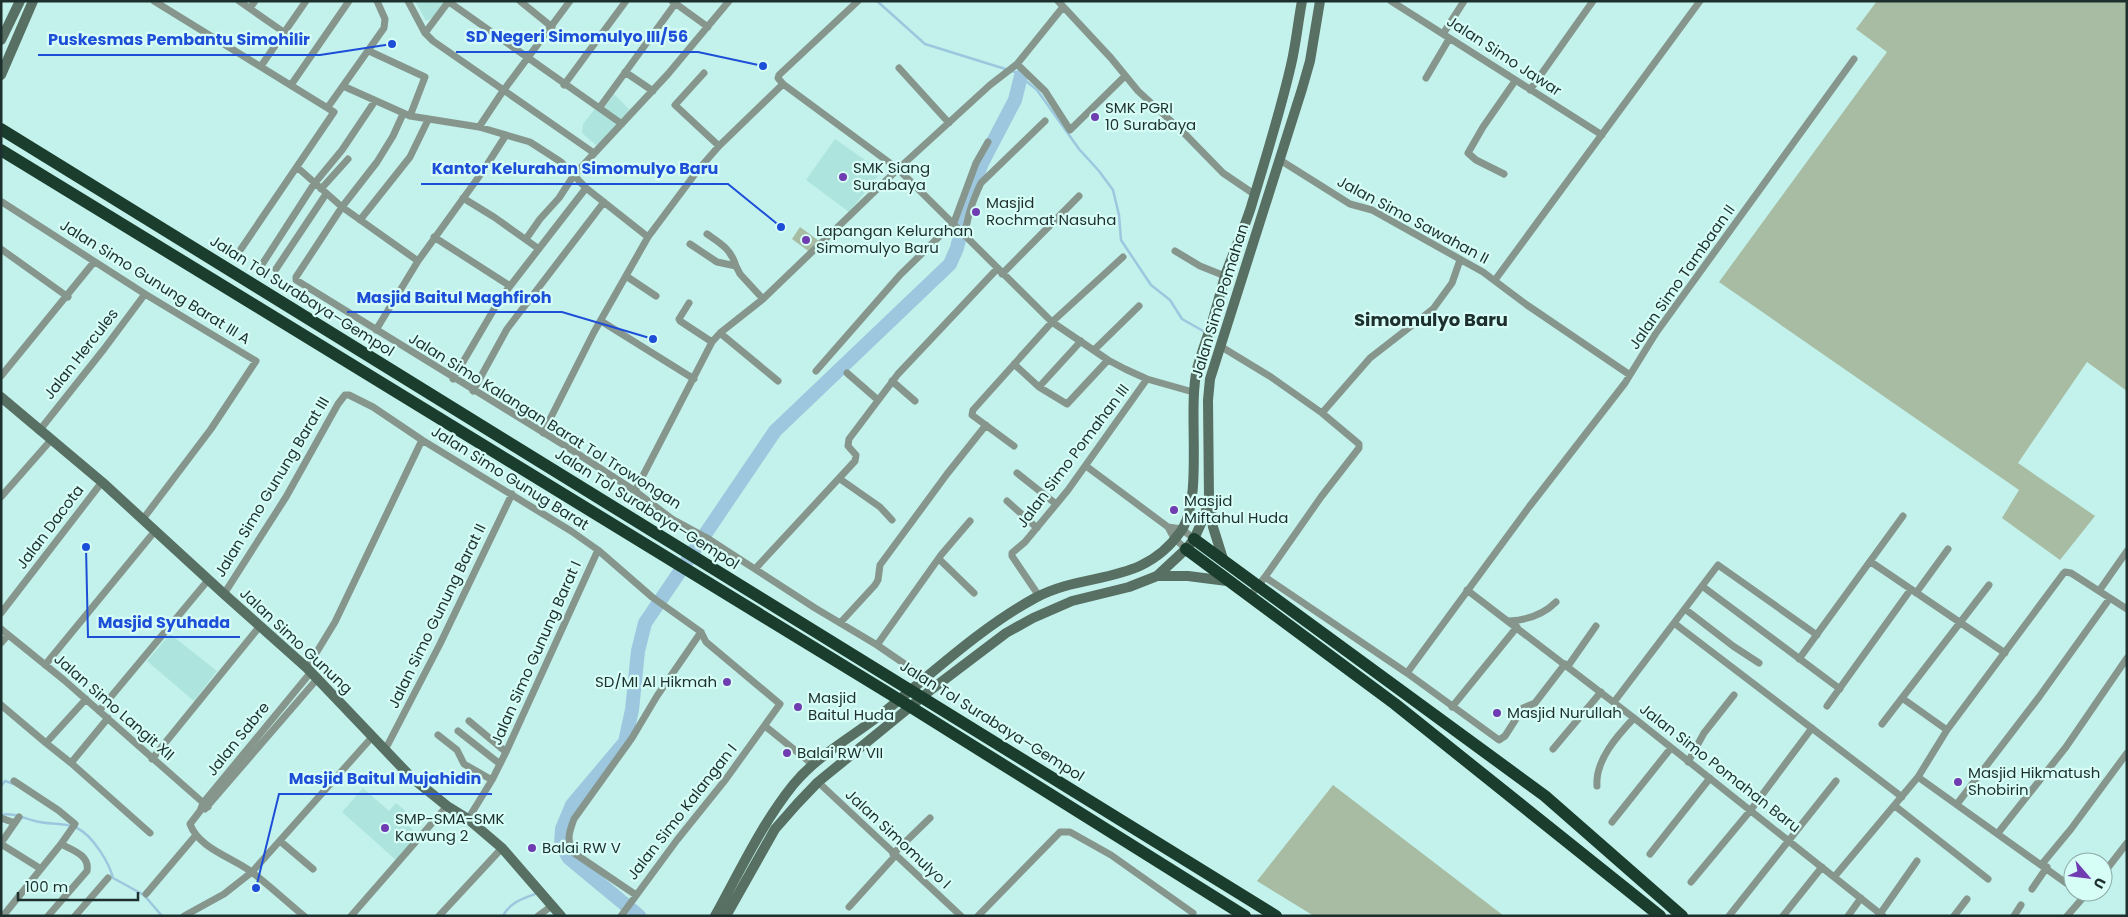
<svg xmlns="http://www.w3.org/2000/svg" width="2128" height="917" viewBox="0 0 2128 917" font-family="Poppins,sans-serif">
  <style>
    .built { fill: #ade5de }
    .grass { fill: #a7bca2 }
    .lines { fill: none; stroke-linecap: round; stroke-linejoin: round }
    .stream { stroke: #9cc7de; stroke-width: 2.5 }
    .river { stroke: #9cc7de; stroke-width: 14 }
    .minor { stroke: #86968d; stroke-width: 7 }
    .secondary { stroke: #586f63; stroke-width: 10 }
    .motorway { stroke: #1a3d2d; stroke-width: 12 }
    .poi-dot { fill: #703cb2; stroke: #d7fdf7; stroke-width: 2 }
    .labels { text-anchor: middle; stroke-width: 4.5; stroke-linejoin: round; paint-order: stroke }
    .street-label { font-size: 15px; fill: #1d302e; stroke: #d7fdf7 }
    .poi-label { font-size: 15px; fill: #1d302e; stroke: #d7fdf7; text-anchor: start }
    .quarter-label { font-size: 18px; font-weight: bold; fill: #1d302e; stroke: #d7fdf7 }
    .leader { fill: none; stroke: #1d4ed8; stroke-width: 2 }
    .callout-dot { fill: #1d4ed8; stroke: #d7fdf7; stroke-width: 2 }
    .callout-label { font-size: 16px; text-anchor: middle; font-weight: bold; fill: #1d4ed8; stroke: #d7fdf7; stroke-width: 4.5; stroke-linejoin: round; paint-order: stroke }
  </style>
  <rect width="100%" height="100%" fill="#c2f2eb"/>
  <!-- built -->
  <path class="built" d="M415,1H447L438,15L426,21Z
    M614,94L632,112L598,147L582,133L583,124L597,106L603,110Z
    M835,139L872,165L880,174L849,212L806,180Z
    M170,634L217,671L194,701L147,661Z
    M363,788L389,811L396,803L408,813L402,820L420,836L397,861L342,812Z"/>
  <!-- grass -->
  <path class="grass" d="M1877,1H2127V391L2087,362L2018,463L2095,516L2060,560L2002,518L2019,490L1719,282L1887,52L1856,29Z
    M800,227L819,241L811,253L792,239Z
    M1333,785L1504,916H1314L1257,881Z"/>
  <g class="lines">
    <!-- stream -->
    <path class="stream" d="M877,1L925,44L1015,72L1037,90L1079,149L1099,171L1113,190L1119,215L1121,240L1151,285L1170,300L1182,319L1205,332
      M1,786L5,781L14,784
      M1,815C13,812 23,818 35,821C48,825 64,822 77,828C92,835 109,862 113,878L144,895L162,916
      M503,916C510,902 524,898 538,893"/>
    <!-- river -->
    <path class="river" d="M639,916L569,858L561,845L562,829L572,805L625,742L632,710L638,651L645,623L775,431L950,264L957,248L969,198L982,163L1015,100L1021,76"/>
    <!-- minor -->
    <path class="minor" d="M154,1L334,112L241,249
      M239,1L285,33
      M408,1L425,33L433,41L594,153
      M520,1L552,27
      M672,1L708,27
      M858,1L779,75L778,78L783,84L898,169L1052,322L1108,360L1125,369L1147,379L1193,392
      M1058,1L1111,58L1138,91L1183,132L1223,173L1254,194
      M1391,1L1602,135
      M449,2L622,124
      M250,8L255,1
      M425,33L449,1
      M1443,34L1464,1
      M369,51L425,77L410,116
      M1017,64L1045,91L1070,130L1124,77
      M261,66L306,1
      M899,68L949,123
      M625,72L653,91
      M704,73L675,105L719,146
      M1426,78L1449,39
      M291,85L349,1
      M564,85L626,1
      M343,86L410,116L479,127L530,142L561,162L586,188L648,237
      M1530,90L1593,1
      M328,107L384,28L385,19L377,1
      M600,107L675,4
      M403,114L393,136L377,162L342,207L296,277V280L575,452L635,491L672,519L707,538L815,608L877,645L925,678
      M479,127L503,91L570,1
      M1280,160L1350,204L1372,210L1483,272L1527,305L1630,375
      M298,168L342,207L418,261
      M1504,174L1476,160L1468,153L1483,127L1515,81
      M321,189L348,159
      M463,198L494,217L539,249
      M2,202L145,294L256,361L211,429L143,519
      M360,220L410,157L428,120
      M953,225L976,163L988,142
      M707,234C720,243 731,249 736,266
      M963,234C967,227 967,222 969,214C972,204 976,193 981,183L1045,121
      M434,237L510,286
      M526,239L540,219L559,198L574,175L668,74L729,1
      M1,249L68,297
      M1175,251L1200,266L1225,276
      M263,263L314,184L342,150L375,101
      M276,269L326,194
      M1002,274L1079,196
      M626,276L656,296
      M1495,280L1700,1
      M763,299L898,169L990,85L1017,64L1063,7
      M689,303L679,319L680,321L712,342
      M601,321L694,379
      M376,330L418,261L483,171L506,135
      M720,333L778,381
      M1081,341L1039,387L1067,404L1108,360
      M1220,346L1271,377L1322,413L1370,358L1433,309L1452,283L1460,260
      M1094,350L1139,306
      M1014,364L1039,387
      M816,371L900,275L952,224
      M847,373L878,400
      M1,376L94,262
      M453,379L500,299L586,188
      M892,381L915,401
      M473,391L507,329L604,202
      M39,431L104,349L145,294
      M543,433L594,332L648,237L698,170L719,146L783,84
      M1014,446L972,415L973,410L1052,322L1123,257
      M1086,466L1168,527L1182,529L1194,539
      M1017,473L1056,504
      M840,479L880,507L892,520
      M635,491L712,342L720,333L763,299L740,274L736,266L717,262L690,244
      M1,497L51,440
      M1007,501L1037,528
      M1168,527L1174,538L1186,549
      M939,559L974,593
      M1871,562L2005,653
      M755,569L855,461L856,455L848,446L849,439L898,374L997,269
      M1265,577L1321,497L1359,448V444L1322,413
      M1702,586L1840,689
      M1467,590L1634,718L1883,916
      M2099,591L2127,551
      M1916,593L1948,549
      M224,594L286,497L338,404L345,395H349L373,407L422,440L571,531L598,550L652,597L701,632L706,642L780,704L726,779L677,840L621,916
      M1039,596L1012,556V553L1025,542L1068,490L1147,379
      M1250,596L1265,577L1407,673L1499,740L1505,736L1523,708L1535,703L1565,664
      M1685,609L1733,646L1759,663
      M1,613L102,482
      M1509,621C1527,620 1543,615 1556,602
      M841,622L875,585L878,580L880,565L947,474L986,425
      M1674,623L1902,797
      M1,629L64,680L208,807
      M1,643L8,635
      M877,645L941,555L970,521
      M1799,659L1903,516
      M45,665L155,531
      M1568,666L1596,626
      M307,668L335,622L422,440
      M1407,673L1529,507L1625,383L1656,333L1854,59
      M1902,698L1947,730
      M1614,702L1718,565L1817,635
      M1,705L46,743L86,699
      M1827,706L1911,589
      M1452,707L1517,627
      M99,711L209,579
      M108,718L71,763L150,833
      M469,721L506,752
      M1882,724L1989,585
      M765,726L812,764
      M458,731L500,764
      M438,735L457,750L464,764L492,780
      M46,743L71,763
      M1553,749L1601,692
      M385,750L440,644L512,494
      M152,759L260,626
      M1688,762L1704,733L1734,695
      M1918,777L2073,888
      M14,781L58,810L75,824L61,844
      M818,782L961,916
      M1597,786C1595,760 1618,735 1634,718
      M1957,804L2039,697L2110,598
      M1895,806L1988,879
      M205,809L318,678
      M1,818L15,823
      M468,819L492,780L506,752L598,550
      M1612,822L1671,748
      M1998,833L2066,747L2127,658
      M280,841L313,869
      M1,843L19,817
      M1,844L41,869
      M893,854L930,818
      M1650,854L1710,778
      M2042,864L2071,829L2127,753
      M2103,874L2127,843
      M1835,876L1918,777L1947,730L2063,574L2065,572L2071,573L2127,609
      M1691,882L1750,811L1812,728
      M2032,889L2047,867
      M2078,892L2084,897
      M146,894L196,835
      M636,895L574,853C566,841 569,832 574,819L632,738L657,696L701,632
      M849,907L895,856
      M1880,914L1917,861
      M3,916L61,844C72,850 90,855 87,871L48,916
      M75,916L108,878
      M184,916L224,894L252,872L373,736
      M304,916C287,902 271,887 253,873C234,858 199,849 190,824L200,811L203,803L311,672
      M351,916L447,806
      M439,916L502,848
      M538,916L553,905
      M978,916L1060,832H1070L1111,855L1193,913
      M1729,916L1836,781
      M1783,916L1822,867
      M1848,916L1861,898
      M1954,916L1967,899
      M2014,916L2021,905
      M2067,916L2088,892"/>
    <!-- secondary -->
    <path class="secondary" d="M1,40L20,1
      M1,75L33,1
      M1,397L102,482L224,594L307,668L411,777L447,806L468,819L502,848L561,916
      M1210,505L1213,527L1224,562
      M1157,576H1188L1227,581
      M715,916C740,871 761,825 793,785C819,753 858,734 889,708C936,670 982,627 1035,598C1087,570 1142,587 1181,531C1204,498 1187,412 1197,369C1202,350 1210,331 1215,312C1219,299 1222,286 1226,273C1234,251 1244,229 1251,207C1265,160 1280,113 1291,65C1296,44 1298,22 1302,1
      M726,916L775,829L797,804L818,782L932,689L1006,633L1033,618L1072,601L1129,587L1157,576L1186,549L1194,539L1204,517L1209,499L1208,400L1210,379L1302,89L1310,61L1320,1"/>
    <!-- motorway -->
    <path class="motorway" d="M1,129L1276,916
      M1,150L890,694L1245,916
      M1194,539L1545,796L1682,916
      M1186,549L1395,704L1660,916"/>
  </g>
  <!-- markers -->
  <g class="poi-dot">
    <circle cx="1095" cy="117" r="5"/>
    <circle cx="843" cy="177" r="5"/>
    <circle cx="976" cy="212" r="5"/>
    <circle cx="806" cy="240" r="5"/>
    <circle cx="1174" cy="510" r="5"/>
    <circle cx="727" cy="682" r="5"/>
    <circle cx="798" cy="707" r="5"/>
    <circle cx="1497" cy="713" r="5"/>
    <circle cx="787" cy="753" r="5"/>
    <circle cx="1958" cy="782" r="5"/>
    <circle cx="385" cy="828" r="5"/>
    <circle cx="532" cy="848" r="5"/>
  </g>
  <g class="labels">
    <!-- street labels -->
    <g class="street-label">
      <text transform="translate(1504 56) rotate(33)" y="5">Jalan Simo Jawar</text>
      <text transform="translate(1413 220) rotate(28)" y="5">Jalan Simo Sawahan II</text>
      <text transform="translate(1682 277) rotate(-55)" y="5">Jalan Simo Tambaan II</text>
      <text transform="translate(155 282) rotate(32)" y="5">Jalan Simo Gunung Barat III A</text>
      <text transform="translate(302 296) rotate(32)" y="5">Jalan Tol Surabaya–Gempol</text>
      <text transform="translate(1220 301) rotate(-73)" y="5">Jalan Simo Pomahan</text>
      <text transform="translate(81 354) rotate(-52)" y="5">Jalan Hercules</text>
      <text transform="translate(545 421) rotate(32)" y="5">Jalan Simo Kalangan Barat Tol Trowongan</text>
      <text transform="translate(1073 456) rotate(-53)" y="5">Jalan Simo Pomahan III</text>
      <text transform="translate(510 478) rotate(32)" y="5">Jalan Simo Gunug Barat</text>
      <text transform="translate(272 487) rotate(-59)" y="5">Jalan Simo Gunung Barat III</text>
      <text transform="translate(647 509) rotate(32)" y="5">Jalan Tol Surabaya–Gempol</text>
      <text transform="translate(50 527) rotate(-53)" y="5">Jalan Dacota</text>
      <text transform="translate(437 616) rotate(-64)" y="5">Jalan Simo Gunung Barat II</text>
      <text transform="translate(296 641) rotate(43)" y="5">Jalan Simo Gunung</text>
      <text transform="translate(536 653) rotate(-66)" y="5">Jalan Simo Gunung Barat I</text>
      <text transform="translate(114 707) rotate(41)" y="5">Jalan Simo Langit XII</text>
      <text transform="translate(992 721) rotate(32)" y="5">Jalan Tol Surabaya–Gempol</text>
      <text transform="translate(238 739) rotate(-51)" y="5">Jalan Sabre</text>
      <text transform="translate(1720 768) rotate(38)" y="5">Jalan Simo Pomahan Baru</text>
      <text transform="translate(682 812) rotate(-52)" y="5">Jalan Simo Kalangan I</text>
      <text transform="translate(898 839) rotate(43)" y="5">Jalan Simomulyo I</text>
    </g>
    <!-- poi labels -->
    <g class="poi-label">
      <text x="1105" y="113">SMK PGRI<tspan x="1105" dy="17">10 Surabaya</tspan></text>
      <text x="853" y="173">SMK Siang<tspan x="853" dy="17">Surabaya</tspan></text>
      <text x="986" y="208">Masjid<tspan x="986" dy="17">Rochmat Nasuha</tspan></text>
      <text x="816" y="236">Lapangan Kelurahan<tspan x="816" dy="17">Simomulyo Baru</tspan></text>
      <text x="1184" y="506">Masjid<tspan x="1184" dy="17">Miftahul Huda</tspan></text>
      <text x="717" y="687" text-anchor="end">SD/MI Al Hikmah</text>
      <text x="808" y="703">Masjid<tspan x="808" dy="17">Baitul Huda</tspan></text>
      <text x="1507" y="718">Masjid Nurullah</text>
      <text x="797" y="758">Balai RW VII</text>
      <text x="1968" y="778">Masjid Hikmatush<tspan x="1968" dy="17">Shobirin</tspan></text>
      <text x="395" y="824">SMP-SMA-SMK<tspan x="395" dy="17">Kawung 2</tspan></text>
      <text x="542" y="853">Balai RW V</text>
    </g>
    <!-- quarter labels -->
    <g class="quarter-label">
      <text x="1431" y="326">Simomulyo Baru</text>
    </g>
  </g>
  <!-- callouts -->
  <path class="leader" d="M763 66L698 52H456M392 44L320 55H38M781 227L728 184H421M653 339L562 312H347M86 547L88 637H240M256 888L279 794H492"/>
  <g class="callout-dot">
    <circle cx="763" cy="66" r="5"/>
    <circle cx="392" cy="44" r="5"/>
    <circle cx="781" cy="227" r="5"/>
    <circle cx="653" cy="339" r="5"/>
    <circle cx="86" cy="547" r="5"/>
    <circle cx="256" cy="888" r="5"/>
  </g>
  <g class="callout-label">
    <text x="577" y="42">SD Negeri Simomulyo III/56</text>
    <text x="179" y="45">Puskesmas Pembantu Simohilir</text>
    <text x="575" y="174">Kantor Kelurahan Simomulyo Baru</text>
    <text x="454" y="303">Masjid Baitul Maghfiroh</text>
    <text x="164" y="628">Masjid Syuhada</text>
    <text x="385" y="784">Masjid Baitul Mujahidin</text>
  </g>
  <!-- border -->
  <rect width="2128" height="917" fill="none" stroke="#1d302e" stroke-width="5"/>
  <!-- north arrow -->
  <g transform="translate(2088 877) rotate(118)"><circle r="24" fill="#d7fdf7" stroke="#8daba7"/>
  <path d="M0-4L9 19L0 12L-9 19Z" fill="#703cb2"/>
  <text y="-8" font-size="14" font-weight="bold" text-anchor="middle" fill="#1d302e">U</text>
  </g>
  <!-- scale -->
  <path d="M18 892v8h120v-8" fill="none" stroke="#1d302e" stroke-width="2.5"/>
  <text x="25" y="892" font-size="15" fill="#1d302e" stroke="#d7fdf7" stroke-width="4" paint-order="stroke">100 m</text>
</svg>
